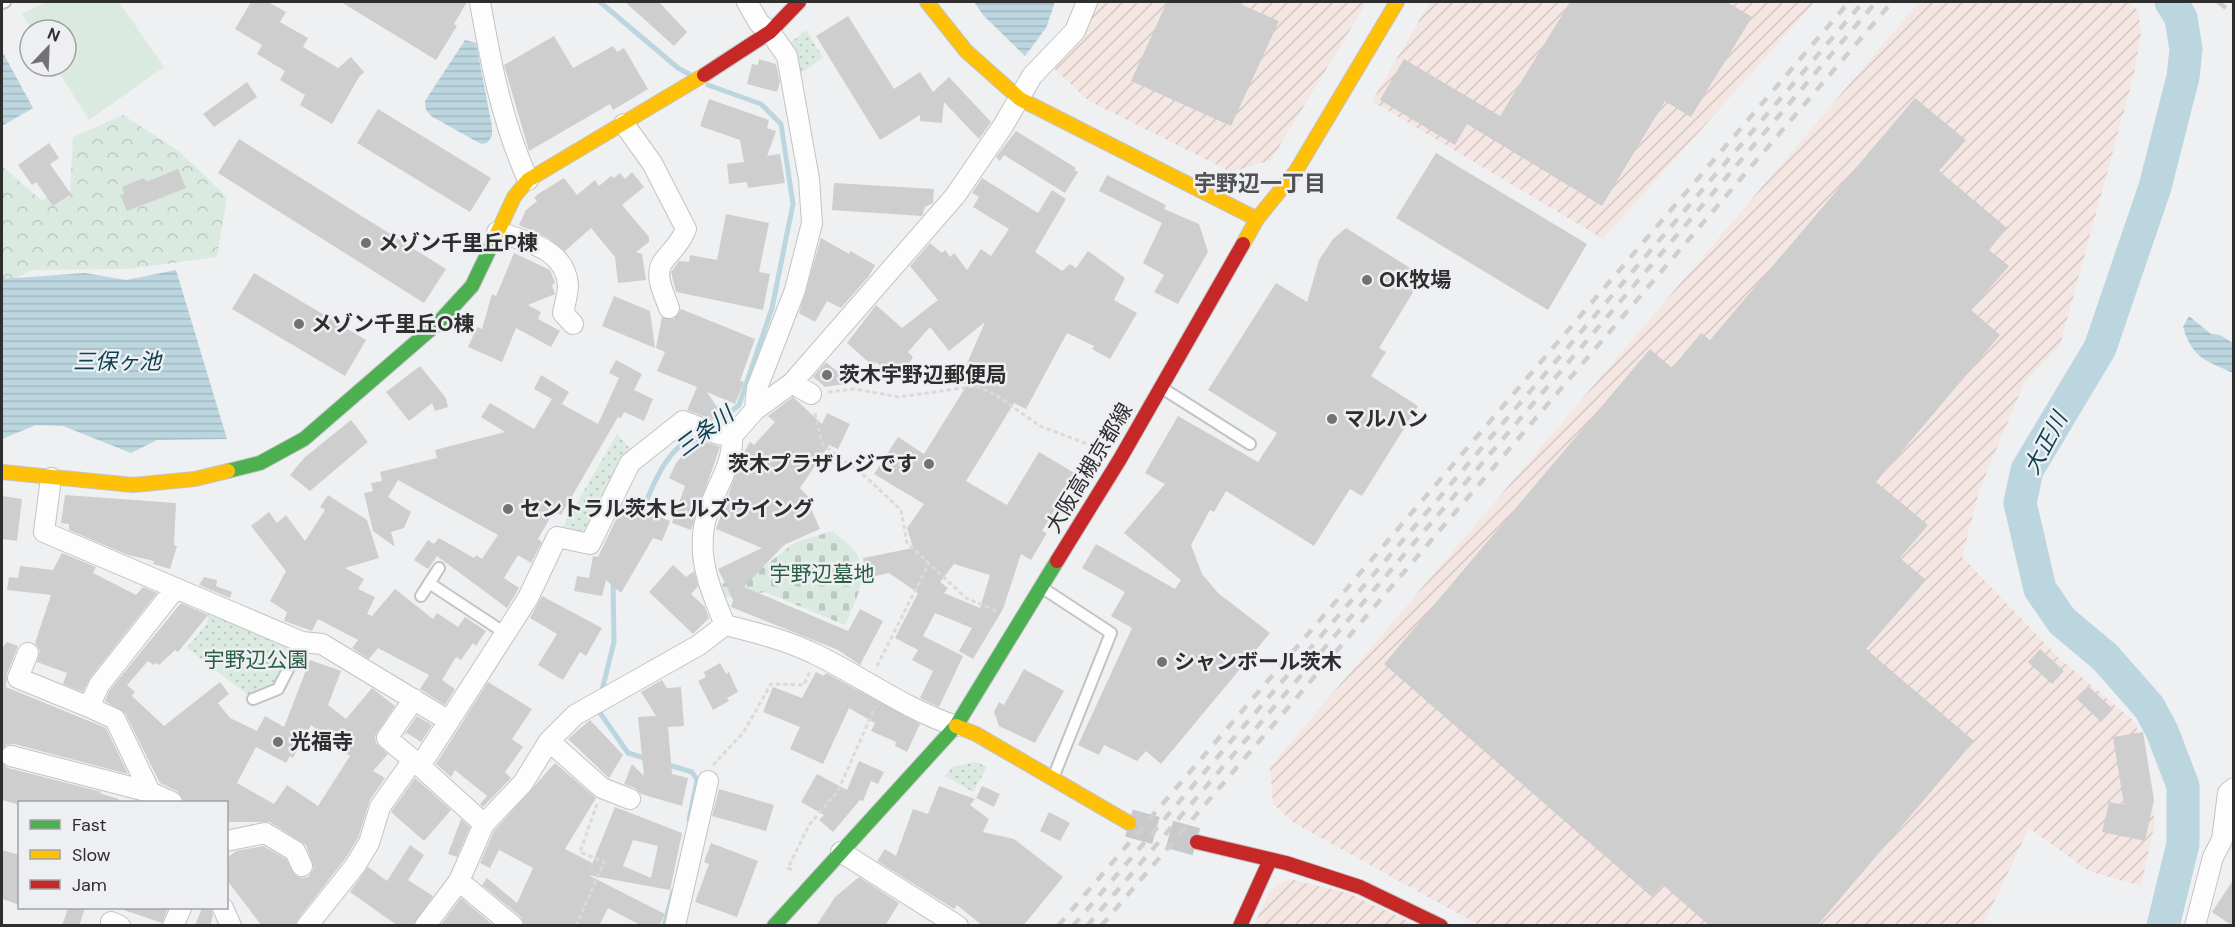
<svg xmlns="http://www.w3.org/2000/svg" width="2235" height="927" viewBox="0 0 2235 927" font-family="'DM Sans','Noto Sans JP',sans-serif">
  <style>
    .industrial { fill: url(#industrial-furrows) }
    .forest { fill: url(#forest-crowns) }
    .cemetery { fill: url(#cemetery-stones) }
    .park { fill: url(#park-dots) }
    .garden { fill: #daeae1 }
    .water { fill: url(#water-rules) }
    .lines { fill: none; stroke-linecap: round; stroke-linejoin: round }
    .stream { stroke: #bcd6e0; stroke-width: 5 }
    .river { stroke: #bcd6e0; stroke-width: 33 }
    .building { fill: #cecece; fill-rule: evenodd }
    .secondary-tunnel { stroke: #c8c9ca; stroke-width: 28; stroke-dasharray: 28 14; stroke-linecap: butt }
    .lane-casing { stroke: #c2c3c4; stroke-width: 14 }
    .street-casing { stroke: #c2c3c4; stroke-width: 22 }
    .fast-casing { stroke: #c2c3c4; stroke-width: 16 }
    .slow-casing { stroke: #c2c3c4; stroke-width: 16 }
    .jam-casing { stroke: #c2c3c4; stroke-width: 16 }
    .path { stroke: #dadada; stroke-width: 3; stroke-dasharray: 4.5 3; stroke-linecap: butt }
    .lane { stroke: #fdfdfd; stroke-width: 10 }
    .street { stroke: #fdfdfd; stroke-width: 20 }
    .fast { stroke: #4caf50; stroke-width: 14 }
    .slow { stroke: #ffc107; stroke-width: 14 }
    .jam { stroke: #c62828; stroke-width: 14 }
    .rail { stroke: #cfcfcf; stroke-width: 4.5; stroke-dasharray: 10 10; stroke-linecap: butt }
    .poi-dot { fill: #727273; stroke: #eeeff2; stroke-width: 2 }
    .labels { text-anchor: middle; stroke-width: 5; stroke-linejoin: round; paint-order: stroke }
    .poi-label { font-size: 21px; font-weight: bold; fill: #2e2e2f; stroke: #eeeff2; text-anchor: start }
    .street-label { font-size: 21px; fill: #2e2e2f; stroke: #eeeff2 }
    .park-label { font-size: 21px; fill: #295e42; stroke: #eeeff2 }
    .neighbourhood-label { font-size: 22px; font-weight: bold; fill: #505153; stroke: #eeeff2 }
    .water-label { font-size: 22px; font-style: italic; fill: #0e4152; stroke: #eeeff2 }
  </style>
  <defs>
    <pattern id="industrial-furrows" width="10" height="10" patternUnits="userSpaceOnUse" patternTransform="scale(1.5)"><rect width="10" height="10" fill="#f4e7e3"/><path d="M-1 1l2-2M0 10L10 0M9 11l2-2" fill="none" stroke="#d2c6c3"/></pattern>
    <pattern id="forest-crowns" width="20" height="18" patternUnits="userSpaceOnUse" patternTransform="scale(1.5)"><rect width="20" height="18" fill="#daeae1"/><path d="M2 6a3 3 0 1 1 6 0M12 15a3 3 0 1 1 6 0" fill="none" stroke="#bbc9c1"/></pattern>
    <pattern id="cemetery-stones" width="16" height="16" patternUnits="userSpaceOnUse" patternTransform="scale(1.5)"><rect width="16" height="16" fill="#daeae1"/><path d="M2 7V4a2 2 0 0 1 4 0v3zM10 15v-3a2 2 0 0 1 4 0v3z" fill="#bbc9c1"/></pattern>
    <pattern id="park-dots" width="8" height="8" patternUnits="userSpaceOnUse" patternTransform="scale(1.5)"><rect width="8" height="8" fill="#daeae1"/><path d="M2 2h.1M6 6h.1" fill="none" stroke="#bbc9c1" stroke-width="1.8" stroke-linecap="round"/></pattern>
    <pattern id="water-rules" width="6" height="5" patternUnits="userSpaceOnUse" patternTransform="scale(1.5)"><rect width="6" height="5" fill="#bcd6e0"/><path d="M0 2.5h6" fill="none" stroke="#a2b8c0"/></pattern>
  </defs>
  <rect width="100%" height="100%" fill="#eff0f1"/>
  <!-- industrial -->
  <path class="industrial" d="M1098,2H1367L1271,160L1231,172L1089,101L1050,65L1079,36Z
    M1430,2H1815L1603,239L1372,101Z
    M1919,2H2130L2138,11L2141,33L2134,74L2060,345L2024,383L1979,491L1962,557L2060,659L2136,723L2155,822L2141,886L2089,871L2029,828L1983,925H1479L1294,823L1273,804L1270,767Z
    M1289,879L1348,893L1419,926H1254L1268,894L1277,884Z"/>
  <!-- forest -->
  <path class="forest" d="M123,115L180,152L227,197L217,257L128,269L31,270L2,286V166L41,200L70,191L73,137Z"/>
  <!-- cemetery -->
  <path class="cemetery" d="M833,531C839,537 848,543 854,550C871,573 855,603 845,625L765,592L725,598L719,585L758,571L796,542Z"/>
  <!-- park -->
  <path class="park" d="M806,30L823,58L798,75L790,43Z
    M617,434L638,457L590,544L557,537Z
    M208,612L302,642L278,689L253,699L187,648L207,623Z
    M976,762L987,767L973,792L945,776L952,767Z"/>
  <!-- garden -->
  <path class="garden" d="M46,2H119L164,67L89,120L55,66H66V30H32L22,14Z"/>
  <!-- water -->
  <path class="water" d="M974,2H1055L1046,28L1025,56L983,15Z
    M465,40L476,43L492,127V136L487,143L481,144L431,116L426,110L425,101Z
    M2,51L33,108L2,126Z
    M176,270L227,439L157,440L131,453L63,426L36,425L2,439V279L85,273L126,280Z
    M2189,316L2211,334L2220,335L2233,343V373C2205,360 2193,359 2183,327Z"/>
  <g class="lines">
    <!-- stream -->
    <path class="stream" d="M600,2L678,68L689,74
      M708,85L761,104L781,124L793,204L772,308L739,405L713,426
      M640,516C654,483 665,449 699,433
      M601,694L614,642L613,579
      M599,706L598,710L628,753L648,759
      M666,764L692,772L697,780L689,820
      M664,926L673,891"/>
    <!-- river -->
    <path class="river" d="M2163,926L2183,844V786L2162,731L2149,707L2105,657L2062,621L2040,589L2020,503L2027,470L2100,348L2155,187L2183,77L2186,49L2181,18L2171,2"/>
  </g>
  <!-- building -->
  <path class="building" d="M251,2H268L286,12L280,22L308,38L303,47L338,68L351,57L364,72L359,77L332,124L300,105L305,95L280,80L285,71L257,54L262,45L235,29Z
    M341,2H467L454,24L457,26L436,60Z
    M625,2H659L687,32L674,46Z
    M1167,2H1236L1279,21L1231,126L1131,81Z
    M1570,2H1727L1752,17L1691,117L1665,101L1602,206L1467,124L1455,145L1380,100L1404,59L1500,116Z
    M848,16L894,89L920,72L933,92L949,77L991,122L979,139L944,102L942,123L920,121V115L880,140L816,36Z
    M554,36L573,68L613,46L617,52L624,48L648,89L613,110L610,104L529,151L504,65Z
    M759,59L776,64L780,82L777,92L747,84L752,64L758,65Z
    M247,82L257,97L214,127L203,114Z
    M1915,98L1966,140L1939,171L2007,228L1989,250L2009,266L1971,310L2000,335L1876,482L1928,525L1900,558L1926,580L1866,649L1974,741L1817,926H1710L1663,885L1652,897L1384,664L1650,349L1672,368L1701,333L1710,340Z
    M709,99L769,120L767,128L776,131L767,156L780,154L785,183L748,188L747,182L729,184L727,164L744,162L740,140L700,126Z
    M378,109L491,178L470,212L357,143Z
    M1016,131L1076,168L1074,170L1078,172L1065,193L1004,155L1000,161L996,157Z
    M239,139L446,269L424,303L218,173Z
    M49,143L59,158L50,164L71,194L53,206L36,182L32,185L18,165Z
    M1436,153L1587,244L1548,310L1396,218Z
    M178,169L186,188L127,211L120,195L124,194L122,187L144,178L146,182Z
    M632,172L644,187L622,205L649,237V242L636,252L642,254L646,280L618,283L615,257L591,228L565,251L548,238L519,225L526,210L537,201L534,198L538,194L564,178L577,195L595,180L599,186L611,176L614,178L620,173L625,179Z
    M1107,175L1166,205L1164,209L1199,224L1208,252L1178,304L1154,292L1164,275L1143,263L1162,223L1099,191Z
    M982,178L1038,213L1052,190L1066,199L1035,252L1062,271L1070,264L1076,268L1088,251L1125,278L1114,300L1137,313L1110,359L1092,349L1094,346L1067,333L1026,409L1014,403L966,481L1007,505L1039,452L1076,474L1042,531L1047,533L1031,560L1021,554L1003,609L973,659L959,651L972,628L935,613L923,636L963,656L939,707L920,698L933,671L912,660L918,650L895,638L918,593L889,573L866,578L863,558L913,548L907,528L924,504L874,474L898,437L924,454L967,385L959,382L985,322L949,351L930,327L908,352L913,357L901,377L887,365L884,369L876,362L873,366L847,343L876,305L902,328L938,300L910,266L930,243L942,253L945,250L950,257L954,253L967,270L981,249L991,256L1009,229L973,207L979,197L972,193ZM954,564L990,575L980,608L944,593L948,588L940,582Z
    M834,183L934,189L933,203L925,207L922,216L832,210Z
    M726,214L769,223L759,272L770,274L763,310L676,292L671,272L679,261L689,262L690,255L717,260Z
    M1346,228L1423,276L1379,348L1386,352L1371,376L1418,406L1362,496L1350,489L1314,546L1226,491L1214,512L1210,510L1191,545L1202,574L1218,593L1270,633L1161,764L1146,751L1137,761L1104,745L1099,755L1078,745L1132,628L1111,616L1125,592L1082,568L1096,544L1175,589L1181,580L1124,533L1165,484L1145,473L1178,416L1258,462L1277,433L1208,390L1276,283L1307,302L1319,260L1333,239Z
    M821,238L849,254L850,251L875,265L869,276L841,308L827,301L815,322L799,313Z
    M514,253L550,270L555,283L552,285L555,294L528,305L541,312L538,319L560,331L551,347L516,328L502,362L468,347L477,327L482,329L492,294L496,296Z
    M254,273L366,340L345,376L232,309Z
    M614,296L650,311L655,348L602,326Z
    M681,309L755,339L740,381L744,382L735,404L707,392L723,416L717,421L687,410L697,387L657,371L665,352L656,348L662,317L674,319Z
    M616,360L642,374L634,390L653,399L644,421L624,412L621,418L618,417L561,515L554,511L538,539L542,542L531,563L518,555L504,578L519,588L507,608L437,556L428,569L414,560L428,540L434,544L439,538L474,558L476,555L482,559L498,535L398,480L388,497L411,512L404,528L391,532L395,547L373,531L364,493L373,491L371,483L382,481L380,472L437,458L435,450L505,432L481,417L490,403L534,429L552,399L534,389L541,375L569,392L562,404L598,424L619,378L609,373Z
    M826,362L851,383L825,387L813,377Z
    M420,366L446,398L448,407L435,411L432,403L409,421L386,392Z
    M793,397L822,424L827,413L850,424L838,449L829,445L800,488L814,503L810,506L820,529L784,545L744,587L848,631L860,609L883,621L860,665L838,650L731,607L733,600L718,569L762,548L716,529L743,454L750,442L754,445L775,422L768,416Z
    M351,420L368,442L310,491L290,475L304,458Z
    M697,439L720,447L691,530L672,523L685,486L669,478L676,463Z
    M65,495L176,503L174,545L177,546L170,569L153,564L154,561L128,555L69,530V524L61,523Z
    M328,495L367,520L379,558L345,568L364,579L358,589L375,597L367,614L372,616L395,589L433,619L437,613L458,627L465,617L486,631L476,646L473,643L461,660L456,657L442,680L455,689L445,705L420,689L429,675L378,648L369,659L352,648L358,640L318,619L312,631L284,621L287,612L270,601L286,571L251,526L269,512L277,523L286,515L305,541L325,510L320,507Z
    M2,496L22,499L17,541L2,539Z
    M624,503L670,521L662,541L653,538L621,593L606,580L602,596L574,591L577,576L589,578L593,556L598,557Z
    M62,553L96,567L93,573L136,595L143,587L157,593L90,678L83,692L63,684L67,673L37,662L40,651L35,643L51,595L7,590L9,577L18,578L20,566L53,570Z
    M673,565L686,577L694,571L698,586L691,594L705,607L709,618L693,634L649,592Z
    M204,577L217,580L216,586L232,592L230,598L199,585Z
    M542,596L602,628L586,656L580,652L563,680L538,665L557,634L530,618Z
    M181,603L208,615L178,652L175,650L159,665L156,663L154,665L148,661L127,685L135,692L132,696L164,726L220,682L229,694L218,703L230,718L257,731L265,716L284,727L310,660L341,671L328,705L346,719L372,688L395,706L375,736L376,743L388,754L373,771L385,778L370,800L358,838L345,859L298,919L295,926H262L226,879V859L236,851L263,846L286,859L295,875L302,878L308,877L314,868L306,845L270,822H226V802H184L177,791L160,783L125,713L105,701L109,691ZM311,725L350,756L318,806L287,785L274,804L237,783L256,747L286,763L290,756L293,758Z
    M7,642L18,646L7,674L6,687L106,728L128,774L14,744L7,745L2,749V648Z
    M2040,649L2064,671L2052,684L2028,662Z
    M720,663L726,674L729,672L738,692L727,698L729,701L713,710L698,681L706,677L704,672Z
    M1024,669L1064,691L1035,743L999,726L994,712L999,702L1004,705Z
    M816,672L824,676L826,673L920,724L907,752L895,746L896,742L871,731L875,723L849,708L823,764L790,749L800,727L763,712L773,687L802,698Z
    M662,680L667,688L681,687L684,726L668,727L672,774L688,778L682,806L641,794L635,788L624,784L632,764L644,776L638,717L656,716L641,692Z
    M488,682L532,709L512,739L523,747L505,772L511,778L483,807L480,804L487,796L455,770L451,777L436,764Z
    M2089,687L2113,709L2101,722L2077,699Z
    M417,716L432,725L421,742L407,733L403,736Z
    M590,720L623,755L609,778L568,739Z
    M2143,732L2154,800L2145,841L2102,832L2109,802L2124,805L2113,737Z
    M859,761L884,772L878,784L871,781L863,801L860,800L833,832L819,820L824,815L801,802L817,774L847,790Z
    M2,763L8,768L102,792L99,793L119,799L118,802H20V805L2,800Z
    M555,763L596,798L565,849L592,863L590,869L615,807L682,833L670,890L588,875L665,914L659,926H642L608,908L599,926H525L521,917L482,885L487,878L517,903L533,868L499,850L490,868L480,863L494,831ZM633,840L658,846L651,878L623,866Z
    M415,778L451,810L424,841L391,812Z
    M939,786L975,799L970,805L989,819L983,832L1014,839L1063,877L1023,926H983L957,905L954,909L877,861L885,849L896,856L913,809L928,814Z
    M982,786L1000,794L994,807L976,798Z
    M719,789L774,805L766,831L712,816Z
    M1049,812L1070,823L1060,841L1040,831Z
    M461,819L470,827L457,857L448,854Z
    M711,843L758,861L737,917L695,902L709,864L704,862Z
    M410,845L424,855L408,880L433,896L413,926H398L350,892L368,867L387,881Z
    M2,850L20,855V905L2,899Z
    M859,877L899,903L885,926H816L835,897Z
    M2234,879V926H2233L2212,912Z
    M461,898L494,926H440Z
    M68,908H85L79,926H62Z
    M125,908H168L162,923L124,910Z
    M202,908H211L213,915L210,926H195Z"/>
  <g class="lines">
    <!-- secondary-tunnel -->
    <path class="secondary-tunnel" d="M1129,823L1197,842"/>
    <defs>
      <path id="lane" d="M2,3L5,2
        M1162,388L1250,444
        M429,583L505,633
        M1044,589L1111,633L1053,778
        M421,596L439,568
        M253,699L278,689L302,642"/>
      <path id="street" d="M480,2C491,64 502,122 528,180
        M747,2L759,23L770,32L787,56L809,179L812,223L795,290L757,388L755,410
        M624,124L652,163L686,229C679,247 667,254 661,265C655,278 665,296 669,308
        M497,232C525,241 565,248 568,285C568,293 565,304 563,313L573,324
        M792,383L811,394
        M51,478L44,532L302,642L322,644L449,721L420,766L484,824
        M725,625C712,593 698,563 704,527C709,495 734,469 732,436L755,410L792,383L955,196L1003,126L1032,76L1075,31L1087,2
        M725,625C757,633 787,640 817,655C864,678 905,709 956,726
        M28,653L18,678L89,707
        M414,699L387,738L420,766
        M449,721L528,598L557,537L590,544L630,463L683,421L718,434L732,436
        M549,741L602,788L630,799
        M11,756L150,792
        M172,802L150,792L115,719L89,707L99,685L175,589
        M226,841L265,833L295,851L302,866
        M841,852L958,926
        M459,881L513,926
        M223,908L231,926
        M111,922L120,926
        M173,926L181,908
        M307,926L355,866L369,843L380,807L413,760
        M425,926L459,881L484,824L523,783L549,741L575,715L699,645L725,625
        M675,926L708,781
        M2195,926L2213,857L2222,840L2228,793L2234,788"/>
      <path id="fast" d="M228,471L260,463L304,439L438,323L472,286L495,238
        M774,926L956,726L1057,561"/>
      <path id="slow" d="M927,2L966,51L1020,99L1257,219
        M495,238L514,197L528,180L704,75
        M1243,244L1257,219L1296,171L1397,2
        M2,472L133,485L195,479L228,471
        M956,726L976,734L1129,823"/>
      <path id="jam" d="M704,75L770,32L799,2
        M1057,561L1120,459L1243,244
        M1197,842L1286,863L1360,887L1441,926
        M1240,926L1270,860"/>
    </defs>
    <!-- lane casing -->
    <use href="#lane" class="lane-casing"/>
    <!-- street casing -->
    <use href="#street" class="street-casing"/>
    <!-- fast casing -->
    <use href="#fast" class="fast-casing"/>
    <!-- slow casing -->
    <use href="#slow" class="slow-casing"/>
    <!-- jam casing -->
    <use href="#jam" class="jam-casing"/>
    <!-- path -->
    <path class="path" d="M828,392L855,389L899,397L976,386L996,395L1040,426L1098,448
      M815,413L822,444L866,477L901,510L907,543L966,598L999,612
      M877,666L929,563
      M713,765L743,733L771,684L804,685L810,671
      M792,870L788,868L809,825L838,791L875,707
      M576,926L604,862L580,852L597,804"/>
    <!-- lane -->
    <use href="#lane" class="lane"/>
    <!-- street -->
    <use href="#street" class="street"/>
    <!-- fast -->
    <use href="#fast" class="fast"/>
    <!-- slow -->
    <use href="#slow" class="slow"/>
    <!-- jam -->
    <use href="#jam" class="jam"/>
    <!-- rail -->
    <path class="rail" d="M2218,2L2234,14
      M1058,926L1849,2
      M1073,926L1863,2
      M1087,926L1876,2
      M1101,926L1892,2"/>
  </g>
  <!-- markers -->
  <g class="poi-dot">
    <circle cx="366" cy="243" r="6"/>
    <circle cx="1367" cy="280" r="6"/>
    <circle cx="299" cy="324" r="6"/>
    <circle cx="827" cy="375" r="6"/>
    <circle cx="1332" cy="419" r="6"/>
    <circle cx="929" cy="464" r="6"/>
    <circle cx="508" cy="509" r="6"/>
    <circle cx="1162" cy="662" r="6"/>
    <circle cx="278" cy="742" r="6"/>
  </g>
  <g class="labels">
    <!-- poi labels -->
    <g class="poi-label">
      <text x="378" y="250">メゾン千里丘P棟</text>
      <text x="1379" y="287">OK牧場</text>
      <text x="311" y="331">メゾン千里丘O棟</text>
      <text x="839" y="382">茨木宇野辺郵便局</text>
      <text x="1344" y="426">マルハン</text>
      <text x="917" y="471" text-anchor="end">茨木プラザレジです</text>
      <text x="520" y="516">セントラル茨木ヒルズウイング</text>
      <text x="1174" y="669">シャンボール茨木</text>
      <text x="290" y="749">光福寺</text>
    </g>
    <!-- street labels -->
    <g class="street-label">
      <text transform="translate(1089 468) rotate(-59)" y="7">大阪高槻京都線</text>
    </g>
    <!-- park labels -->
    <g class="park-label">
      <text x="822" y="581">宇野辺墓地</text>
      <text x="256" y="667">宇野辺公園</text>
    </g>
    <!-- neighbourhood labels -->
    <g class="neighbourhood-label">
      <text x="1260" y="191">宇野辺一丁目</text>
    </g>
    <!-- water labels -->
    <g class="water-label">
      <text x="117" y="369">三保ヶ池</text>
      <text transform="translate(704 431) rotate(-37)" y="8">三条川</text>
      <text transform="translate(2045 443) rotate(-62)" y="8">大正川</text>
    </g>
  </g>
  <!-- border -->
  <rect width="2235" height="927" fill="none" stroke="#2e2e2f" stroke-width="6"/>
  <!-- legend -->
  <rect x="18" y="801" width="210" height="108" fill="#eeeff2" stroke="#a1a2a4" stroke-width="1.5"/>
  <rect x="30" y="820" width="30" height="9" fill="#4caf50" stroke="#a1a2a4" stroke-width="1.5"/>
  <text x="72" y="831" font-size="18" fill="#2e2e2f">Fast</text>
  <rect x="30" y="850" width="30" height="9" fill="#ffc107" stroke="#a1a2a4" stroke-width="1.5"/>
  <text x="72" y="861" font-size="18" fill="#2e2e2f">Slow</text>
  <rect x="30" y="880" width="30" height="9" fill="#c62828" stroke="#a1a2a4" stroke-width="1.5"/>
  <text x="72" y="891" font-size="18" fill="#2e2e2f">Jam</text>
  <!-- north arrow -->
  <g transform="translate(48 48) rotate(23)"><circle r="28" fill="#eeeff2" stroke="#a1a2a4" stroke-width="1.5"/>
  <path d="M0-4.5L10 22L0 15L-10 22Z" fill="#727273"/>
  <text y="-9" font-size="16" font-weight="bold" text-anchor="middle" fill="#2e2e2f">N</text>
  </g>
</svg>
